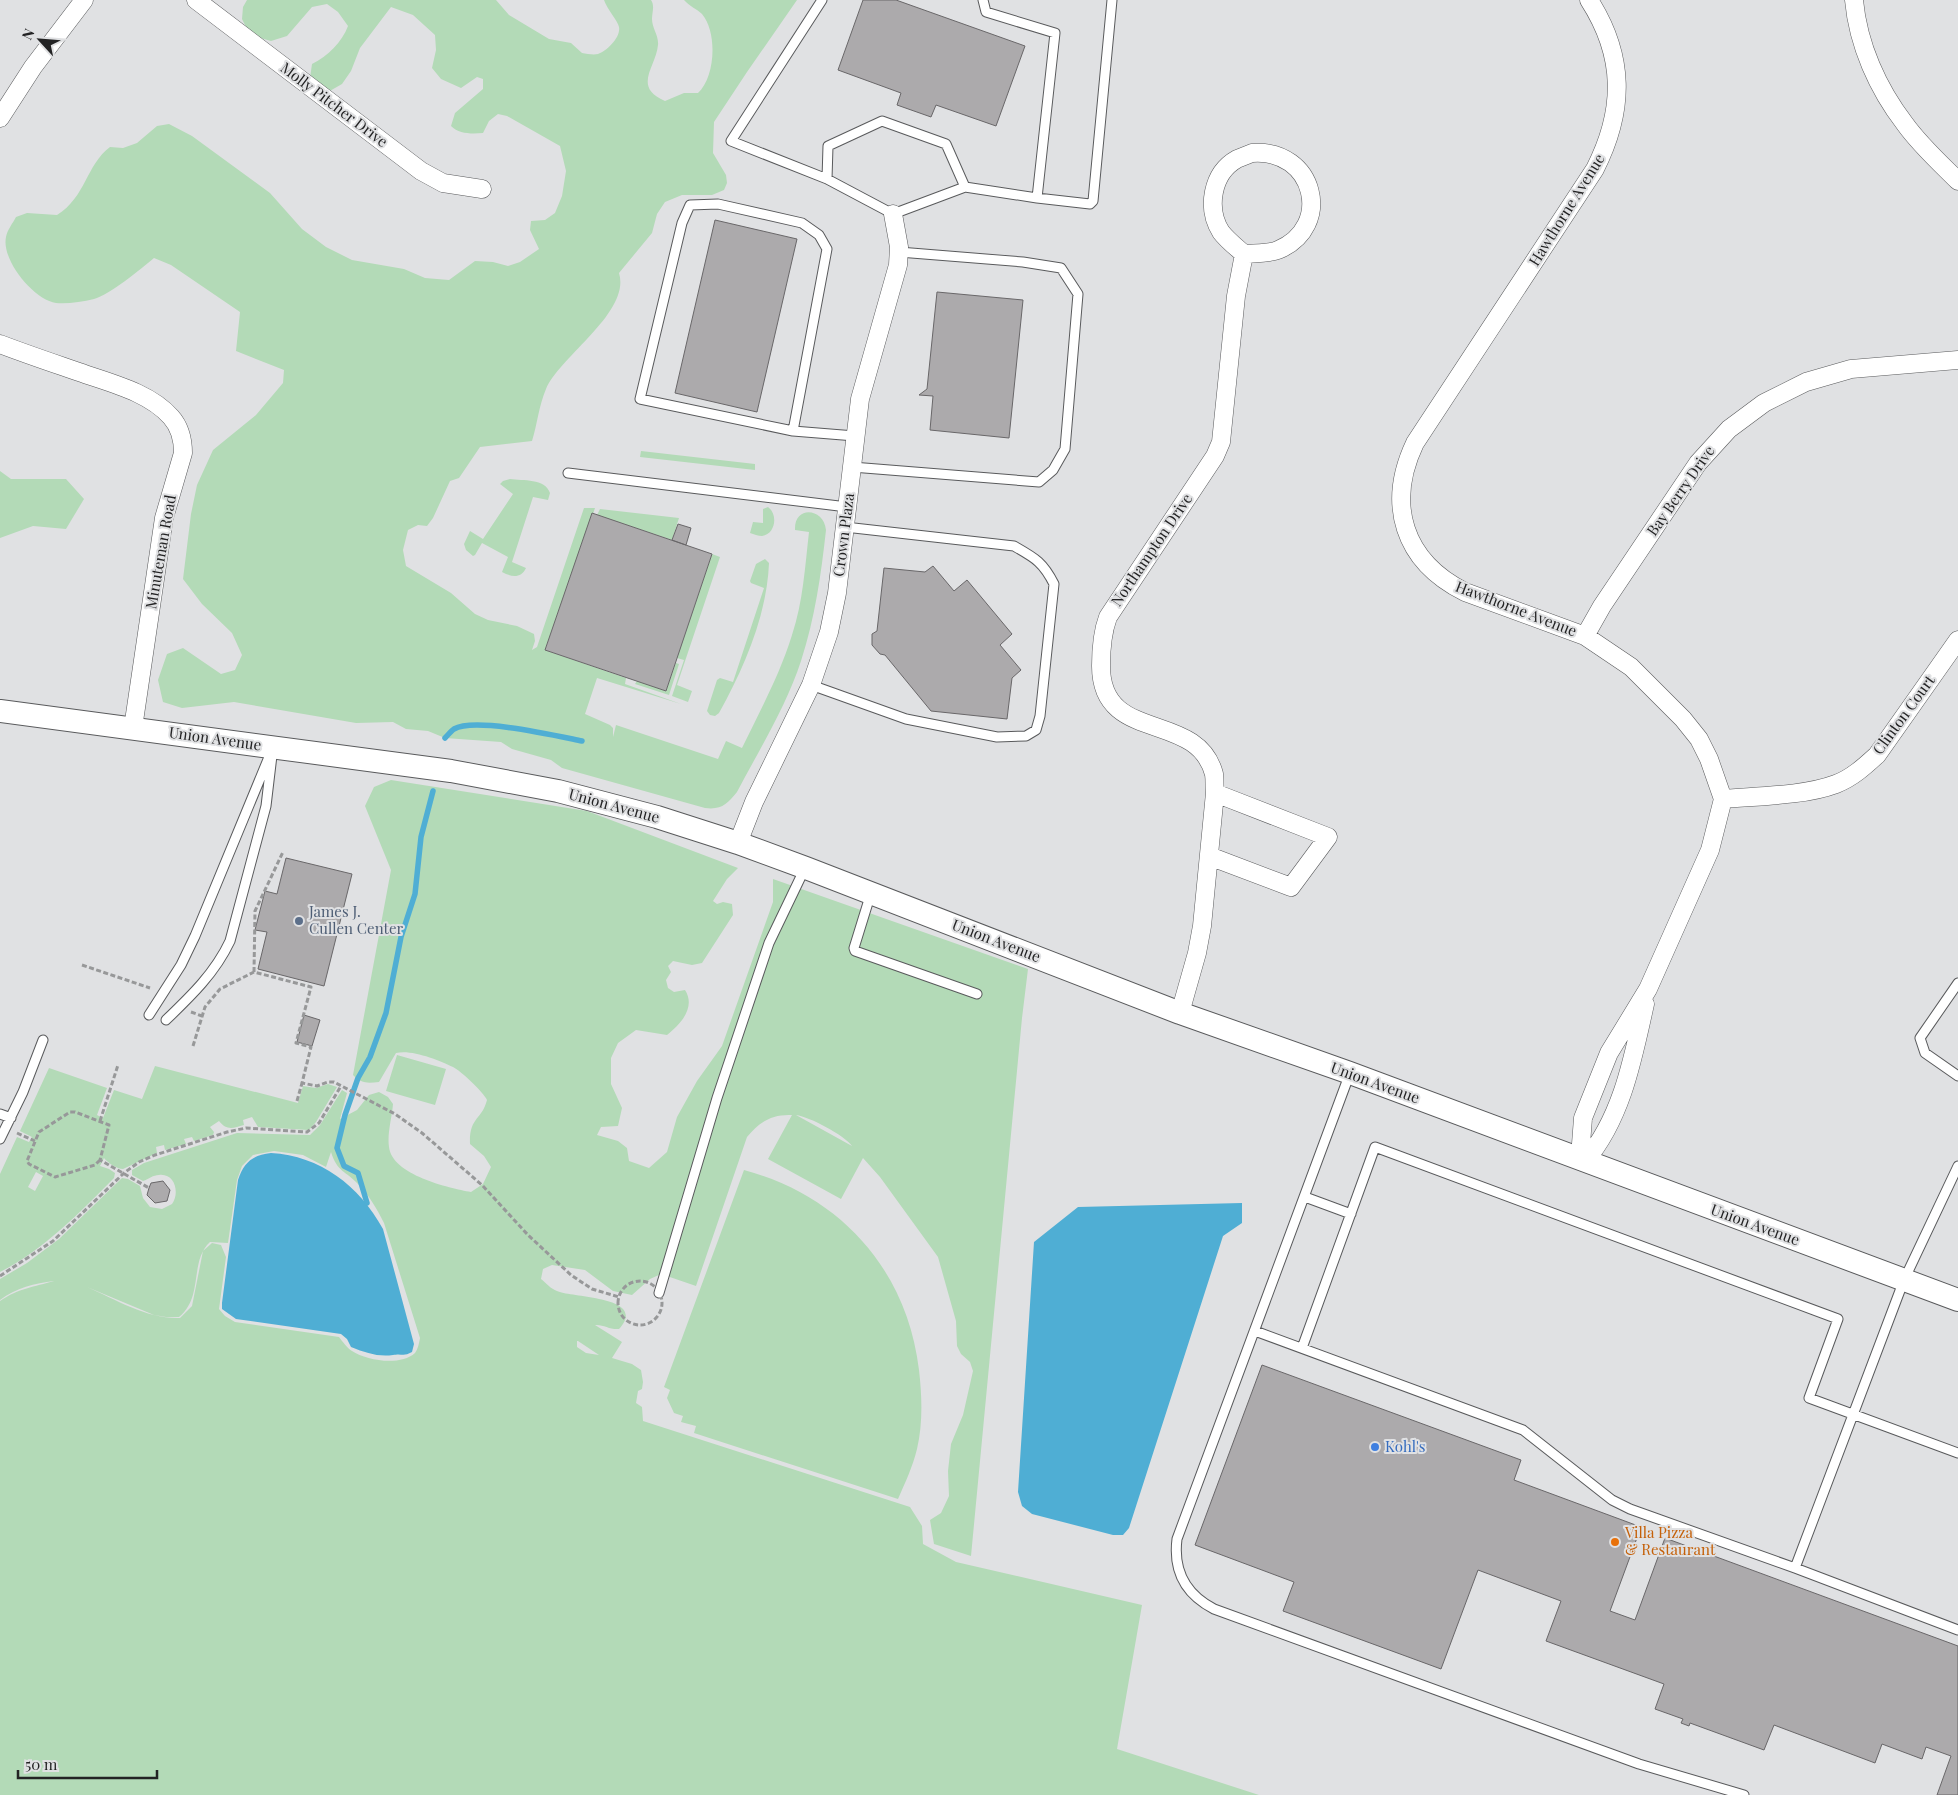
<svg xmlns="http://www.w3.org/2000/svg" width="1958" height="1795" viewBox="0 0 1958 1795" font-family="'Playfair Display',serif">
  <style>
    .green { fill: #b3dab7; fill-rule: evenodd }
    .water { fill: #4faed4 }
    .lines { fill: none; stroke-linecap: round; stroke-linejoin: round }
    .stream { stroke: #4faed4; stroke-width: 5.5 }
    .building { fill: #acaaac; stroke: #696769 }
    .service-casing { stroke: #595a5c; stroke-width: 11 }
    .minor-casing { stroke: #595a5c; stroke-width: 19 }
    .tertiary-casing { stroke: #595a5c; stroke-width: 24 }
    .path { stroke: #979899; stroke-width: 3; stroke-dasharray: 5 2.5; stroke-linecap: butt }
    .service { stroke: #fff; stroke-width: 9 }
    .minor { stroke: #fff; stroke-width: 18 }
    .tertiary { stroke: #fff; stroke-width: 22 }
    .service-dot { fill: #5c6f8a; stroke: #e0e1e3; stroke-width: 2 }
    .shop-dot { fill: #3f7fe0; stroke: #e0e1e3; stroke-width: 2 }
    .food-dot { fill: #e8710a; stroke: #e0e1e3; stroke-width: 2 }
    .labels { text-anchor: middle; stroke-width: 4; stroke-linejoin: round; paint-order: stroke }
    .street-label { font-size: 15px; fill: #232324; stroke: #e0e1e3 }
    .service-label { font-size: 15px; fill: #4e5e75; stroke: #e0e1e3; text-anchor: start }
    .shop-label { font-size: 15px; fill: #366cbe; stroke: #e0e1e3; text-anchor: start }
    .food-label { font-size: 15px; fill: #c56008; stroke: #e0e1e3; text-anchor: start }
  </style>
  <rect width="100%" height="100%" fill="#e0e1e3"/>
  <!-- green -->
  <path class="green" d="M247,0H496L509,15L549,39L571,43L582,53C587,54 594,55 598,54C607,51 621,37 619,27C618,21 607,9 604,0H651C655,6 652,12 652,19C652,28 659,36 658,45C656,67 632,87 665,101L684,93H698C715,78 718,33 702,14C697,9 689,6 684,0H797L747,72L714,122L713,153L726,175L727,183L724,190L712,195H682L665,202L657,214L652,233L619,273C631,312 560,356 546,389C539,405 537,425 532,441L480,447L459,478L450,481L433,518L427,526L418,525L408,530L403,550L406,566L451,593L475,614L488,620L517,626L534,634L535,641L532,650L537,647L584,508H595L593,514H592L545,650L626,678L625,684L681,704L597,678L585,714L610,725L613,728V737L616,725L718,759L726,741L742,748C760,711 780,674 792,635C803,602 805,567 809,532L795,530C794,505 824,508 826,530C821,575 815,618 801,661C786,707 759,750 737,792C727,804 722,810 705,808L562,768L551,760L512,749L501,742L445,738L428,731L406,729L393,722L356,723L234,702L182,708L163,702L158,680L167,654L183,648L221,674L235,670L242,655L232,633L202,604L183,579L191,514L197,485L213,450L256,415L283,383L284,370L236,351L240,312L171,265L154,258C141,269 109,295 94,299C82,302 67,304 56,303C34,300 1,260 6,237C7,230 13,223 16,217L27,213L57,215C86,197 86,165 110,147L123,148L137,143L157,126L169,124L192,136L270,193L302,229L326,247L352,260L404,269L425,278L449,280L475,261L493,262L508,266L520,262L539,249L530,230L531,221L545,220L555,213L562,196L566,171L560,146L507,116L498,114L489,121L483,133C471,134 459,134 451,126L455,113L483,89V79L477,77L461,88L441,79L432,68L436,50L435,35L413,15L391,7L360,48L351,71L342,84L328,92L310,78L312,64C328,56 342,42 348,26L338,12L327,4L312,7L287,36L271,41L257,37L248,31L242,19L243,7Z
    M641,451L755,464V470L640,457Z
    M0,471L11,479H66L84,499L66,529L33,526L0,538Z
    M510,479C523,481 545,478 550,493L548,500L533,497L512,562L526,568C521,579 511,577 502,572L508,557L482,543L475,555L473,556L466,550L464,544L470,531L483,539L513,494L500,484L503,481Z
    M768,507C778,514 776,534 762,536C758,536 754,534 750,533L753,522L763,523V509Z
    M600,509L679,518L672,540L597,515Z
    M712,554L720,557L677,685L692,691L688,702L672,696L684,660L677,658Z
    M765,559L769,563C767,615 744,668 719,713L715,716L710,715L707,711L717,680L720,678L733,682L764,588L751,583L750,581L756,564Z
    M676,663L679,664L669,695L635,684L637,681L666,691Z
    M391,780L587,811L738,868L727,879L713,901L717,904L723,902L732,904L733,915L702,963L692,965L673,961L668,966L671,972L666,980L668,988L674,992L685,990C696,1007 681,1024 667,1035L636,1030L618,1043L611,1058V1084L622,1108L618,1126L601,1127L597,1135L618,1141L627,1148L629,1161L649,1168L667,1152L677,1117L697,1081L722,1046L773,902V879L1028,969L1022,1018L971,1556L934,1544L930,1520L941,1513L949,1496L948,1471L951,1444L963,1415L973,1371L970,1362L961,1354L957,1346L956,1321L938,1257L880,1177L863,1158L841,1199L768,1159L792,1115C772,1114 759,1122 747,1137L696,1286L661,1274L650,1279L632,1295L613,1291L585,1270L552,1265L543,1269L541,1279C546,1283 551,1289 557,1291C572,1298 649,1296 619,1329C610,1330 603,1324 595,1325L622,1342L612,1358L632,1364L641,1370L643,1382L642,1389L638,1391L636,1403L642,1407L643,1421L910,1507L922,1526L923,1544L956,1562L1142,1605L1117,1749L1259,1795H0V1301C19,1288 34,1287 54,1281C35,1283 16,1288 0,1300V1279L27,1263L59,1239L122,1178L128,1179L140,1186L143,1198L150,1207L162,1209L172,1204C180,1193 175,1173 159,1175C153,1175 149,1179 143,1181L132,1175V1170L144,1163L237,1133L310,1135L320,1125L342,1090L347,1093L340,1119L357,1110L369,1095L379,1092L388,1097L393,1104C392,1117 387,1134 389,1147C392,1175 449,1188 471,1192L483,1184L491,1167L484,1156L470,1144C469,1117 482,1120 487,1100C483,1092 461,1071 453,1067C439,1060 411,1049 396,1053L379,1082C368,1083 361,1084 353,1075L391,870L365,806L374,787ZM796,1115C810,1117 844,1135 852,1146ZM274,1151L303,1155L326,1167L331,1152C337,1172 346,1171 358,1184C369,1195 377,1209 384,1223L420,1338C419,1343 418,1349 415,1353C401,1366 367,1361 352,1351C347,1348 343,1342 339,1337L235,1322L225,1316L219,1309L226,1257L221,1245L212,1243L203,1251L192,1306L180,1318C147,1319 117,1300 87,1287L154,1315L166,1317H179C204,1297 189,1261 210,1242L228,1243L237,1180L242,1166L253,1155ZM577,1341H578L599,1355L586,1353L577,1347Z
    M397,1055L446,1069L435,1105L386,1091Z
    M155,1066L298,1103L303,1086L316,1088L328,1084L337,1087L316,1122L309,1130L258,1127L252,1117L243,1120L244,1125C233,1128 227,1131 219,1121L210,1127L214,1132L213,1135L194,1141L192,1137L184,1139L186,1144L165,1150L164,1145L156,1147L157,1153L123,1169C117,1169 108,1163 104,1158L100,1166L109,1169L115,1173L114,1178C80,1212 44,1250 0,1272V1174L17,1137L29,1142L32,1137L20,1131L49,1068L107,1088L97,1115L103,1118L114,1090L142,1099ZM36,1172L43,1176L35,1191L28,1187Z
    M744,1170C841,1196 907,1270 919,1370C922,1396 923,1424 917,1449C913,1466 905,1483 898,1499L694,1433L696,1426L681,1422L683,1416L674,1413L667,1398L670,1390L664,1387Z"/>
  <!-- water -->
  <path class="water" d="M271,1153C320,1156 359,1185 383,1229L414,1344L412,1352C403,1357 402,1353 393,1355C378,1357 366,1353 351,1347L347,1339L341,1334L236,1319L222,1309V1303L238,1180C244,1162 253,1155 271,1153Z
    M1242,1203V1223L1223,1236L1129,1528L1123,1535H1113L1032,1514L1022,1506L1018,1492L1034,1242L1078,1207Z"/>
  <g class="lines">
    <!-- stream -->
    <path class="stream" d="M445,738C448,735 451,731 454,729C475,717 557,736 582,741
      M367,1203L358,1173L344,1166L337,1148L345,1115L358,1078L370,1057L386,1013L401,937L415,894L421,837L433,791"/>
  </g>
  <!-- building -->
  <path class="building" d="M863,0H896L1025,46L996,126L936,105L931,117L897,105L901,93L838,70Z
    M715,220L797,239L757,412L675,393Z
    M937,292L1023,300L1009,438L930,430L933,396L919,395L927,389Z
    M592,513L712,554L666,691L545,650Z
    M678,524L691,528L686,545L672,540Z
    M933,566L954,591L967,580L1012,634L1000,645L1021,670L1012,678L1007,719L931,711L885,655L880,654L872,645V634L877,631L884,568L925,572Z
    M286,858L352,874L324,986L258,969L267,932L255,930L265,891L277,894Z
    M304,1015L320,1020L312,1046L297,1042Z
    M163,1181L170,1190L167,1201L155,1203L147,1195L149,1188L151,1183Z
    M1262,1365L1521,1460L1514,1480L1641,1527L1610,1611L1635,1620L1665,1538L1958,1646V1795H1937L1951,1756L1926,1747L1922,1759L1882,1744L1875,1763L1774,1725L1764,1750L1690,1723L1689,1726L1681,1723L1683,1719L1655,1709L1664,1684L1546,1641L1561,1601L1478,1570L1441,1669L1283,1611L1294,1582L1195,1545Z"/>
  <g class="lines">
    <defs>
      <path id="service" d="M822,0L731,141L827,179
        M882,121L946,144L965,187L893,214L827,179L828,146Z
        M965,187L1037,198L1055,33L986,12L983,0
        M1037,198L1090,204L1093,201L1112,0
        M793,431L827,249L819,235L802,223L718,204L690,205L682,223L640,399L793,431L855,436
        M852,467L1039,482L1053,470L1065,449L1078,294L1061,268L1023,262L899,252
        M568,473L847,507
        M811,685L906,719L997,737L1026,736L1036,730L1040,716L1054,584C1043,562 1035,558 1014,546L845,527
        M871,893L854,948L855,951L977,994
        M1958,983L1920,1038L1925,1053L1958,1076
        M149,1015L181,965L195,936L269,757
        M166,1020C191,996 215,973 230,941L266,806L273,747
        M1350,1073L1177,1539C1173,1571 1185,1594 1214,1609L1639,1764L1744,1795
        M0,1114L11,1118
        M0,1139L23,1092L43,1040
        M1305,1197L1351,1214
        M659,1293L717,1098L769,943L805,868
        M1255,1331L1523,1430L1612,1500L1630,1509L1795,1568L1958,1630
        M1302,1348L1375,1147L1838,1319L1809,1398L1958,1453
        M1795,1568L1904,1280L1958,1166"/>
      <path id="minor" d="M196,0L421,171L443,183L482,189
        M1854,0C1858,45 1878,89 1905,124C1920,145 1940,163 1958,181
        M0,118L33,67L84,0
        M1252,153C1315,148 1334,227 1278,250C1268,254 1254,253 1244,254C1236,247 1227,240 1221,232C1206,208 1212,173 1237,159C1242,157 1247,155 1252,153Z
        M0,344C26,354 53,363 79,372C110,383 149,392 171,417C180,427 183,440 183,453L164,518L133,728
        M1585,636L1602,606L1698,463L1729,429L1764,403L1806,382L1851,369L1958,360
        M1723,799C1758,796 1804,796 1836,784C1852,778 1865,766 1877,755L1958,640
        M738,843L754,802L811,685L829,632L837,593L860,399L898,265L899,247L893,214
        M1209,856L1291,887L1328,837L1215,793
        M1180,1013L1197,953L1202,926L1215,793C1214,787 1215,780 1214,774C1197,709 1101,745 1101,666C1101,649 1102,633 1108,617L1215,456L1221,442L1236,296L1244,254
        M1585,1161L1581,1144L1583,1118L1609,1053L1648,989L1710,850L1723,799L1709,759L1699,739L1683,719L1631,667L1585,636L1465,592C1403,561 1386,504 1415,443L1595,169C1625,110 1625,56 1589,0
        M1585,1161C1622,1118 1633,1058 1645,1004"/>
      <path id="tertiary" d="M0,711L451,771L558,791L657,817L738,843L806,868L1180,1013L1350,1073L1958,1300"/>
    </defs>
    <!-- service casing -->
    <use href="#service" class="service-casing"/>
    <!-- minor casing -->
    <use href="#minor" class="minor-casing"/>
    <!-- tertiary casing -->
    <use href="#tertiary" class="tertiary-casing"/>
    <!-- path -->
    <path class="path" d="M82,965L150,988
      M254,972L255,911L283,852
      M191,1012L202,1016
      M193,1046L205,1007L220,989L254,972L311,987L296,1043L311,1047L302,1083L317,1086L328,1082H334L395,1114L422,1133L482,1185L528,1235L571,1275L592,1289L619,1297
      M297,1101L302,1083
      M100,1121L118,1065
      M17,1133L35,1141
      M100,1160L95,1165L55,1177L29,1164L27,1161L39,1132L70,1112H75L109,1125L100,1160L149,1188
      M0,1276L53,1241L124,1173L139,1162L155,1155L227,1132L246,1128L307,1132L319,1123L341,1086
      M618 1303a22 22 0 1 1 44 0a22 22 0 1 1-44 0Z"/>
    <!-- service -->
    <use href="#service" class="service"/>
    <!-- minor -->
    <use href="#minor" class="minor"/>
    <!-- tertiary -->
    <use href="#tertiary" class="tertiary"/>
  </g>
  <!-- markers -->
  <circle class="service-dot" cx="299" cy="921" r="5"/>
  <circle class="shop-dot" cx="1375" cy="1447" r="5"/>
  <circle class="food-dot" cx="1615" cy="1542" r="5"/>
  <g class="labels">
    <!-- street labels -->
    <g class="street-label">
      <text transform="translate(334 105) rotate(37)" y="5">Molly Pitcher Drive</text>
      <text transform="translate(1567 210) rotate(-58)" y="5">Hawthorne Avenue</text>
      <text transform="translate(1681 491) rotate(-55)" y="5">Bay Berry Drive</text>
      <text transform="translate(844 535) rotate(-83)" y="5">Crown Plaza</text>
      <text transform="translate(1152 550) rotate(-56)" y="5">Northampton Drive</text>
      <text transform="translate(161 552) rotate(-80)" y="5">Minuteman Road</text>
      <text transform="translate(1516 609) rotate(21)" y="5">Hawthorne Avenue</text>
      <text transform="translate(1904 715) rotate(-54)" y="5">Clinton Court</text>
      <text transform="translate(215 739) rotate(8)" y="5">Union Avenue</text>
      <text transform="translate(614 806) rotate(15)" y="5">Union Avenue</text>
      <text transform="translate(996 941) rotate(21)" y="5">Union Avenue</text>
      <text transform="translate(1375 1083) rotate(20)" y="5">Union Avenue</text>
      <text transform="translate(1755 1225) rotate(20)" y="5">Union Avenue</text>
    </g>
    <!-- service labels -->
    <g class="service-label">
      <text x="309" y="917">James J.<tspan x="309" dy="17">Cullen Center</tspan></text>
    </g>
    <!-- shop labels -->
    <g class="shop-label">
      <text x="1385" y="1452">Kohl's</text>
    </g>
    <!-- food labels -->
    <g class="food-label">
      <text x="1625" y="1538">Villa Pizza<tspan x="1625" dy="17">&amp; Restaurant</tspan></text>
    </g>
  </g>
  <!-- north arrow -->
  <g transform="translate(40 40) rotate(296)" stroke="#e0e1e3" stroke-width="4" paint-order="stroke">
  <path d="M0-4L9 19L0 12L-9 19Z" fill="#232324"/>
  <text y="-8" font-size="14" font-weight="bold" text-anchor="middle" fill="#232324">N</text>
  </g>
  <!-- scale -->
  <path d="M18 1770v8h139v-8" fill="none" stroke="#232324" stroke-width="2.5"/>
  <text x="25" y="1770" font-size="15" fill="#232324" stroke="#e0e1e3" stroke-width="4" paint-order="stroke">50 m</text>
</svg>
